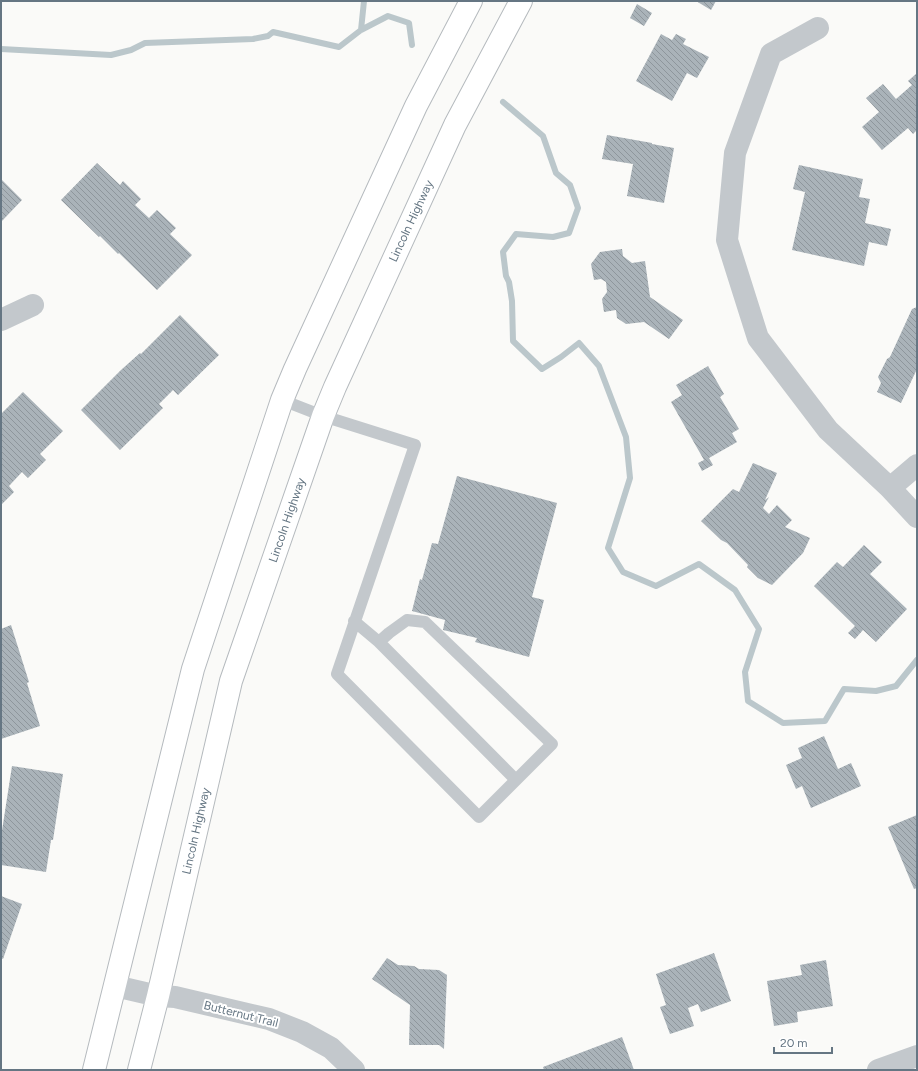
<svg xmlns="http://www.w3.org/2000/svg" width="918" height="1071" viewBox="0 0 918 1071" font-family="Figtree,sans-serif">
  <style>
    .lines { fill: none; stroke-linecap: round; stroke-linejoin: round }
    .stream { stroke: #bbc7cb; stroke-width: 6 }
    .building { fill: url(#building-back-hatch) }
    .primary-casing { stroke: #b5babe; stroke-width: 24 }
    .lane { stroke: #c3c8cc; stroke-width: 12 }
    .street { stroke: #c3c8cc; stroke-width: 22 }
    .primary { stroke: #fff; stroke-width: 22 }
    .labels { text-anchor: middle; stroke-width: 4; stroke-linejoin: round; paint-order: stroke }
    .street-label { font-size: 12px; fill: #657683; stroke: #fff }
  </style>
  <defs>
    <pattern id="building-back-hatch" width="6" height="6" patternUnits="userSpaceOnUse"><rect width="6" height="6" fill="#aab3b9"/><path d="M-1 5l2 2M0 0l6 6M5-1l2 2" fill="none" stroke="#8e969c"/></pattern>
  </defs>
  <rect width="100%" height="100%" fill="#fafaf8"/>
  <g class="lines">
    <!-- stream -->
    <path class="stream" d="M361,30L364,1
      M1,49L111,55L131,50L145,43L253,39L268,36L273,32L339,47L361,30L388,16L409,23L412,45
      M503,102L543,136L556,173L570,185L578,208L569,233L553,237L516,234L503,252L506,276L509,282L512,301L513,341L542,369L561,357L579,343L599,366L626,437L630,478L608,548L623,572L656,586L699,564L735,590L759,629L745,672L748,701L783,723L825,721L844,689L876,691L896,686L917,660"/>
  </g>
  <!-- building -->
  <path class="building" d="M696,1H716L711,10Z
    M637,4L652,13L644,26L630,18Z
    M661,34L672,40L676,34L686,39L683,44L709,57L697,78L687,73L672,101L636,81Z
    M917,73V130L913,134L908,128L882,150L862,127L879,112L866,98L883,84L896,99L912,85L908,81Z
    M607,135L652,143V144L674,148L664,203L627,196L633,164L602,159Z
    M97,163L120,185L123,181L141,199L135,205L149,218L157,210L176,228L170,234L192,255L157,290L119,253L118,254L100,236L99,237L61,200Z
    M799,165L863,179L859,197L870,199L865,223L891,229L887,246L869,242L864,266L792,250L805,192L793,189Z
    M1,179L22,200L1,222Z
    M622,249L623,256L632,263L645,261L650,297L683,320L669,339L644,322L626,324L617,318L616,310L604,312L602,299L607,292L606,282L601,279L594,280L591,264L600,252Z
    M917,307V369L901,403L877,392L881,383L878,377L887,359L890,357L912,309Z
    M180,315L219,355L178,395L173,390L159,404L163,408L120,450L81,410L121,370L140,353L141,354Z
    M708,366L724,394L720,397L739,429L732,433L737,442L709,458L713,465L702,471L698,463L704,460L671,402L682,395L676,385Z
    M23,392L63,431L40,454L46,460L28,478L22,472L9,486L14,492L1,505V423L2,422L1,421V414Z
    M753,463L777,473L765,500L769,497L763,508L769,514L777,505L792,520L785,527L810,538L803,553L772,585L758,578L747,567L748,565L727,543L721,540L701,521L733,489L739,492Z
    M457,476L557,503L532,597L544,600L529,657L475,642L477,638L443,630L445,620L412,611L420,579L422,580L432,543L438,544Z
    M864,545L882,562L870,574L907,609L876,642L863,630L855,639L848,633L855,626L814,586L837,562L843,567Z
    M11,625L29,682L27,683L40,726L1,739V629Z
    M824,736L838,769L851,763L861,786L811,808L802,786L796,789L786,765L802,758L798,748Z
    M12,766L63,774L53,840H51L46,872L1,865V837Z
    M917,815V888L914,889L888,827Z
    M1,896L22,904L3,959L1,958Z
    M714,953L731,1001L701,1012L698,1004L688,1008L694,1026L670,1034L660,1007L666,1005L656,974Z
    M387,958L398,965L414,966L419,969L439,970L447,975L444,1049L439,1045H409L410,1005L372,979Z
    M826,960L833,1006L797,1012L798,1022L774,1026L767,981L802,975L800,965Z
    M622,1037L634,1070H544L543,1067Z"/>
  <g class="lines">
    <defs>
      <path id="primary" d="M94,1070L193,669L282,400L295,369L416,106L471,1
        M139,1070L158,996L231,681L323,416L335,387L455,125L521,1"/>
    </defs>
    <!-- primary casing -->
    <use href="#primary" class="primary-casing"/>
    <!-- lane -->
    <path class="lane" d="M282,400L323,416L415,445L337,674L479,817L552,744L425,622L407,620L389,633L379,642
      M354,621L379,642L516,780"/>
    <!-- street -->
    <path class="street" d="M818,28L771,54L735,153L727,240L758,338L828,430L890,488L917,517
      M1,320L33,305
      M890,488L917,465
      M115,986L158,996L175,997L269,1019L302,1032L331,1048L354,1070
      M878,1070L917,1056"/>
    <!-- primary -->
    <use href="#primary" class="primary"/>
  </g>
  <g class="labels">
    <!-- street labels -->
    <g class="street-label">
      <text transform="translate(411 221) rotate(-65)" y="4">Lincoln Highway</text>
      <text transform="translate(287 520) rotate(-71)" y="4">Lincoln Highway</text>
      <text transform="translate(196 831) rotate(-77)" y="4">Lincoln Highway</text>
      <text transform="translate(241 1014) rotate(14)" y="4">Butternut Trail</text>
    </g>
  </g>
  <!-- border -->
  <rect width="918" height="1071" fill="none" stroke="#657683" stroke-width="4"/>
  <!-- scale -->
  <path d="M774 1047v6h58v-6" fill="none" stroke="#657683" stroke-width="2"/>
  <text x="780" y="1047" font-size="12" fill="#657683" stroke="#ffffff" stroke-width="3" paint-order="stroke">20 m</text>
</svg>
